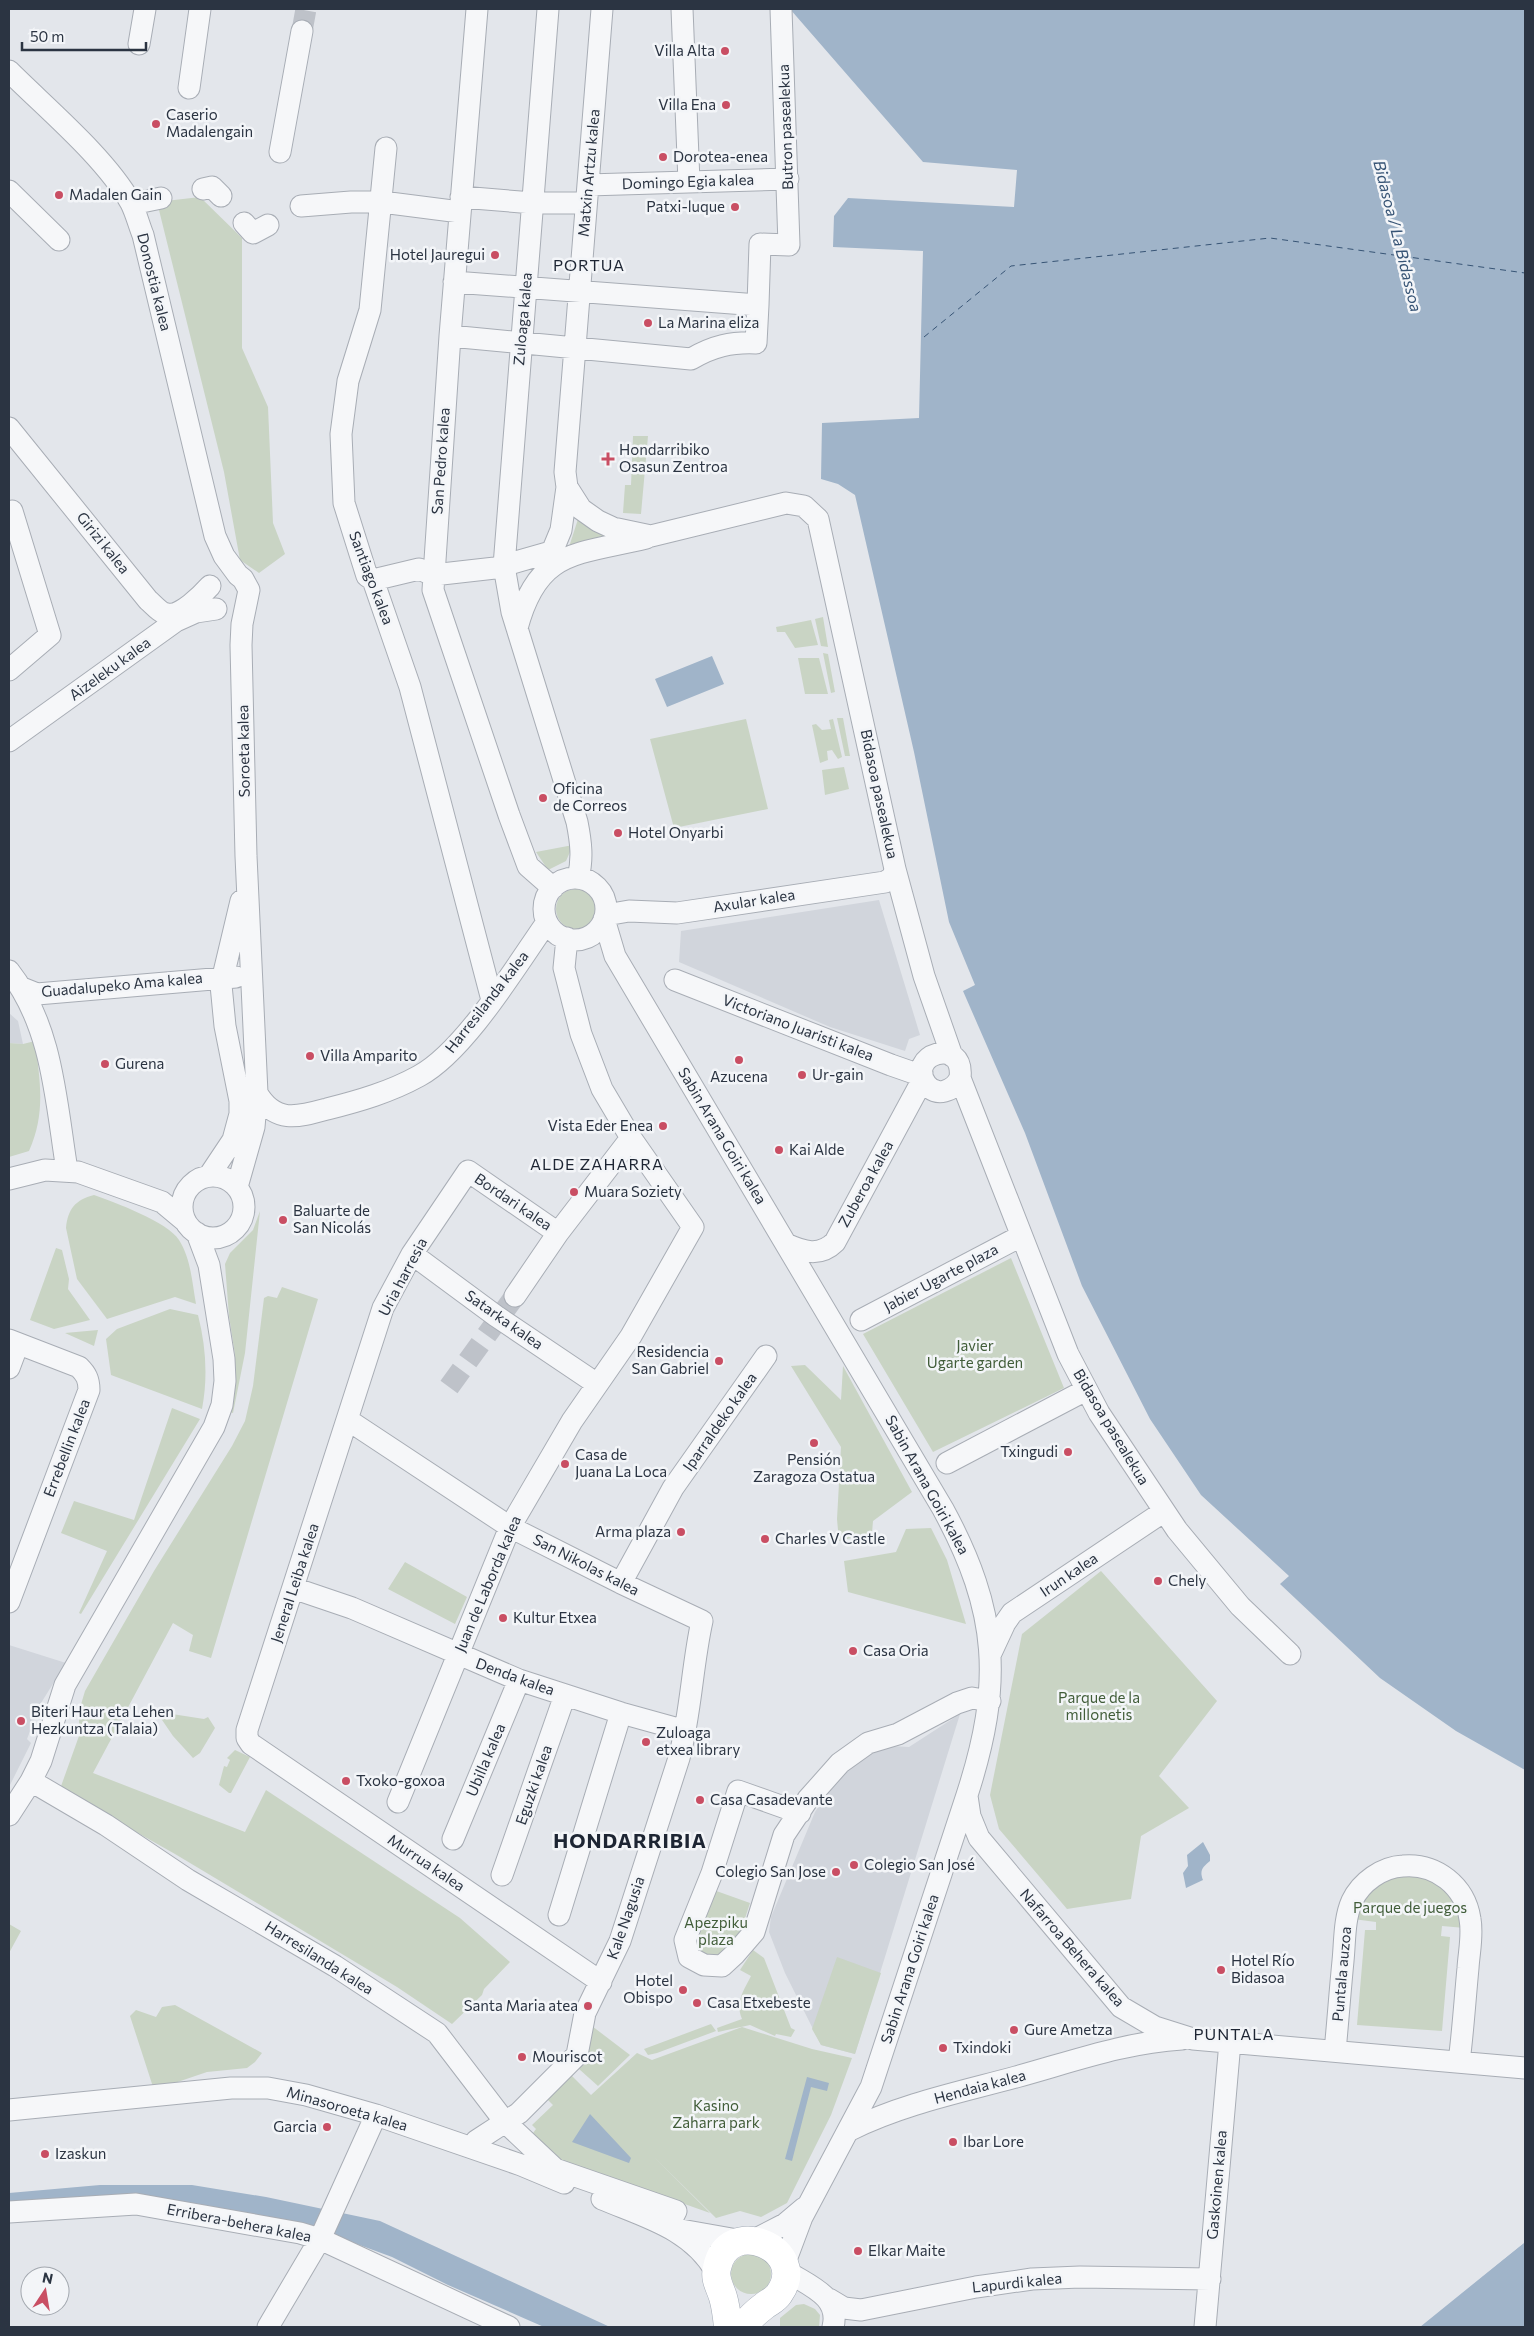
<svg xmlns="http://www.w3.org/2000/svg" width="1534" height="2336" viewBox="0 0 1534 2336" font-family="Commissioner,sans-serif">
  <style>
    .built { fill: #d1d5dc }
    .green { fill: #c9d4c4 }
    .water { fill: #a0b4c9 }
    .pier { fill: #e3e6eb }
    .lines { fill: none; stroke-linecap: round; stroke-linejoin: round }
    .ferry { stroke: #375475; stroke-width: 1; stroke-dasharray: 6 5; stroke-linecap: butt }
    .minor-tunnel { stroke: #bec2c9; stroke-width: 21; stroke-dasharray: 21 11; stroke-linecap: butt }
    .minor-casing { stroke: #a8adb5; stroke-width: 23 }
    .major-casing { stroke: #a3abb6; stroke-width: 29 }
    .minor { stroke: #f6f7f9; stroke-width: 21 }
    .major { stroke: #fff; stroke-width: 28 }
    .poi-dot { fill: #c94e63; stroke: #f3f5f8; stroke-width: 2 }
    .labels { text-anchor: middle; stroke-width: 5; stroke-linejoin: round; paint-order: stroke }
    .poi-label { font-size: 15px; fill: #2b3442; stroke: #f3f5f8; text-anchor: start }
    .street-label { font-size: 15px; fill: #2b3442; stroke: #f3f5f8 }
    .park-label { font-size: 15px; fill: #415d39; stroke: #f3f5f8 }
    .water-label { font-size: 16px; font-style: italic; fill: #375475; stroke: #f3f5f8 }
    .neighbourhood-label { font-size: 16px; letter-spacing: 1px; fill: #1d2533; stroke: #f3f5f8 }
    .district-label { font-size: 20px; font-weight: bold; letter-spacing: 1px; fill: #1d2533; stroke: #f3f5f8 }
  </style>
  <rect width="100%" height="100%" fill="#e3e6eb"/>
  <!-- built -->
  <path class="built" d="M879,900L920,1035L909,1039L905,1051L830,1027L679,962L681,931Z
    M9,1013L18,1021L23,1044L9,1043Z
    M9,1645L66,1663L41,1703L27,1739L31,1743L9,1787Z
    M960,1714L855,2054L821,2045L785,1973L769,1932L771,1917L815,1812L834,1782L858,1756L892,1746L909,1747Z"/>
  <!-- green -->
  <path class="green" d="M200,197L242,238V348L268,407L273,523L285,554L259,573L240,560L224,472L157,202Z
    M633,436H648L641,514L623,513L625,485H631Z
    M579,516L618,534L568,550Z
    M823,617L828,647L821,646L815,619Z
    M811,620L818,645L795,648L785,632H777L776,627Z
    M823,653L828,654L835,692L831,693Z
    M798,658H819L828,694H805Z
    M837,718H843L850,756H845Z
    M746,719L768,809L674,828L650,739Z
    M833,719L842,757L838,759L832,750L827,751L828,760L820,763L812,725L816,724L822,730L831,729L829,720Z
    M844,767L849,789L825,795L822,770Z
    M573,845L566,861L548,870L536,852Z
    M556 909a20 20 0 1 1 40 0a20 20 0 1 1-40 0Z
    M35,1041C40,1081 46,1113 29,1151L9,1157V1043L23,1044Z
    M94,1195C114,1202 168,1222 179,1240C191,1259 192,1282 196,1304L175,1297L107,1319L77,1279L66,1228C68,1209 75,1200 94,1195Z
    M260,1211L245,1353L233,1413L230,1412L235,1381V1355L229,1316L225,1264L230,1253L253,1230Z
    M56,1248L62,1250L69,1279L68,1289L90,1320L54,1329L30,1320Z
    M1011,1258L1064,1388L933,1452L863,1334Z
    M282,1287L318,1299L211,1658L189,1651L193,1635L173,1623L93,1773L245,1832L266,1790L460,1918L510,1962L484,1989L482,1995L452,2024L397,1987L175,1854L60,1789L79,1736V1711L85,1691L154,1571L232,1446L245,1421L253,1386L264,1298L268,1296L277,1298Z
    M170,1309L198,1315C206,1346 208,1378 202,1409L111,1375L106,1339L117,1329Z
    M98,1330L94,1346L65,1333Z
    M805,1365L841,1400L843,1366L912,1492L873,1521L872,1533L839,1541L837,1519L841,1447L791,1366Z
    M172,1408L200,1419L81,1614L79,1613L107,1551L61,1533L74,1501L134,1520Z
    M931,1528L947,1560L966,1624L848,1592L844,1561L896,1552L906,1529Z
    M405,1562L467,1597L455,1624L388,1589Z
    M1101,1571L1217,1701L1159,1776L1189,1808L1141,1836L1131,1899L1067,1909L999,1829L990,1795L1022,1634Z
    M167,1709L172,1714L204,1719L208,1717L215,1728L200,1753L193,1758L173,1736L160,1717Z
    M235,1750L250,1757L231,1793H229L219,1785L224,1766L227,1767L230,1760L227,1758Z
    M1413,1871L1452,1891L1465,1928L1442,1926L1441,1936L1450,1937L1442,2031L1357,2025L1365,1930H1376V1922L1353,1919L1371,1885Z
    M708,1888L750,1903L735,1949L715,1959L692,1952Z
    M9,1924L21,1931L9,1953Z
    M753,1950L764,1958L791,2028L795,2030L791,2037L776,2034L775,2036L750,2025L718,2032L717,2028L742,2019C735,2002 743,1992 751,1976L740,1970Z
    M837,1957L881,1973L855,2054L821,2045L812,2029Z
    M175,2005L262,2053L255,2062L247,2068L207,2072L154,2090L130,2016L136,2010L156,2017L162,2007Z
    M588,2023L630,2055L598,2086L579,2069C593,2056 590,2041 588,2023Z
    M711,2024L716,2031L657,2053L648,2055L644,2049Z
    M742,2027L812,2049L852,2058L831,2115L787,2203L761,2217L740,2211L716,2218L654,2157L710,2213L560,2160L533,2133L536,2129L532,2125L553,2105L546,2098L569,2073L591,2095L637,2053L652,2060Z
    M731 2274a20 20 0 1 1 40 0a20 20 0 1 1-40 0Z
    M804,2304L815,2309L820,2315L819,2327H780V2318L796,2305Z"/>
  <!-- water -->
  <path class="water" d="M790,9H1525V1770L1456,1731L1380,1678L1280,1584L1289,1576L1201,1495L1150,1419L1082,1286L1025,1133L963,991L975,985L949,922L914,752L855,495L838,484L821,479L822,423L919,418L923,251L833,247L834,216L848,198L1014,207L1017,170L923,162Z
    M712,656L724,684L667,707L655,679Z
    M1203,1842L1210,1855V1861C1203,1867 1199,1870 1203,1880L1186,1888L1183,1873L1188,1866L1187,1855Z
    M807,2077L829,2083L827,2091L811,2087L792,2161L785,2159Z
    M590,2114L631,2158L629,2163L572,2142Z
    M100,2185H192L266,2197L380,2221L610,2327H544L448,2285L392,2257L346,2240L239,2213L9,2208V2193Z
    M1525,2242V2327H1420Z"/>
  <!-- pier -->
  <path class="pier" d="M1525,2239V2242L1418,2327L1419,2325Z"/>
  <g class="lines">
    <!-- ferry -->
    <path class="ferry" d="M924,337L1011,266L1270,238L1525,273"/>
    <!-- minor-tunnel -->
    <path class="minor-tunnel" d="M302,31L306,9
      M449,1387L515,1296"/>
    <defs>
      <path id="minor" d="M477,9L450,336L433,590L509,815L528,866L553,888
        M548,9L504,566L512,612L577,822C581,842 583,859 578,878
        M602,9L565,472L567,487L581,509L598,521L613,528L651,536L786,503L804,506L818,519L895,869L924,976L952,1056
        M682,9L689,182
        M139,44L145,9
        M9,71C47,109 105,157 131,203C136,213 139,225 143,235L215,536L224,556L238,575L243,579L249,590L242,624L241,645L246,856L257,1093L254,1127L237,1187
        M189,88L200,9
        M386,148L370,310L348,381L341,434L344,503L367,576L373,580L410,687L492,1000
        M280,152L302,31
        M588,185L788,179
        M203,189L212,187L221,196
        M9,191L59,240
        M461,197L533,203H586
        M132,204L161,198
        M301,206L351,202H382L460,212
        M244,223L253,233L268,225
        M454,282L758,305L760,244L789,245L781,9
        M450,336L691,359C713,346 731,342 756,343L758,305
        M9,428L148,600C153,604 160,613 167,614C180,617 202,595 210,586
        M9,512L12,511L50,635L9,670
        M547,564L561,530L567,487
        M373,580L419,569L433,575L495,568L554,551
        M517,628C538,549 576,555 646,538
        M9,741L176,621L196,612L216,609
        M544 909a31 31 0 1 1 62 0a31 31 0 1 1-62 0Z
        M606,915L629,911L677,913L885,882L893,877L895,869
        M604,919L615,956L943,1509C999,1612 1003,1684 967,1795L871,2087L802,2217L784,2265
        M9,971C53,1027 56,1103 67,1170
        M675,980L891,1065L914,1073H922
        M22,988L37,994L236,977
        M960,1078C954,1091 936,1098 926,1084C905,1055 965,1035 960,1078L1068,1354L1099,1413L1177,1530L1240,1606L1290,1654
        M257,1093C275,1124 298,1117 327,1109C359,1101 390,1092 419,1076C465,1051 516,966 547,922
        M182 1207a31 31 0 1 1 62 0a31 31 0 1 1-62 0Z
        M209,1176L233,1140L240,1114V1101L225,1026L221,985L241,901
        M9,1179L45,1170L78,1172L162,1202L186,1222
        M558,1233L468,1171L412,1254L383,1308L247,1730V1738L251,1744L601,1982
        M786,1244C803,1252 820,1257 835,1242L923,1079
        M412,1254L496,1316L597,1384
        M515,1296L558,1233L631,1138
        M861,1320L1021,1236
        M9,1340L79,1367C86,1374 89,1379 89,1390L9,1602
        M9,1368L18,1344
        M348,1420L510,1527L621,1583L702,1621C692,1666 691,1713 679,1758L620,1941L585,2013L577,2055L519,2113L476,2141L473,2148
        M947,1463L1086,1390
        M621,1583L673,1488L766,1356
        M293,1588L352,1608L519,1680L621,1713L686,1731
        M991,1653L1005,1623L1012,1613L1163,1512
        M31,1781L106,1825L188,1880L335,1966L437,2033L505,2122L555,2169L676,2211L668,2227
        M967,1796L970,1816L979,1838L1121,2007L1155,2027L1193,2039L1525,2068
        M398,1802L510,1527L572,1421L631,1336L693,1227L631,1138L602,1089L581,1034L564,968L567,938
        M800,1813L738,1791L712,1873L685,1940L689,1957L704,1965L722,1966L735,1954L754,1932L784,1835L808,1799L840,1763L868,1743L898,1734L957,1703L972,1698L990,1701
        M9,1815L31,1781L41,1761L65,1685L214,1427L222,1405L225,1381L224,1359L209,1265L197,1233
        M453,1839L519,1680
        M502,1875L565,1695
        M559,1915L621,1713
        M1335,2051C1338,2021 1340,1991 1343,1961C1345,1941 1344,1919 1352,1901C1361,1882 1382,1867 1403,1866C1436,1863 1465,1886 1470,1919C1473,1935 1469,1952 1468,1968C1465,1999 1463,2031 1459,2062
        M9,2110L231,2088H268L306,2095L376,2115L521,2165L564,2183
        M850,2130C902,2104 961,2092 1016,2077C1071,2062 1126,2042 1182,2039
        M602,2199C645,2217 692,2229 716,2272
        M9,2212L136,2204L300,2233L320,2239L509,2327
        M681,2230L743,2241
        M754,2240L785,2224L804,2208
        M785,2270C806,2285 841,2295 833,2327
        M829,2299L844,2308L861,2310L976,2287L1032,2279L1080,2277L1210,2279
        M268,2327L320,2239L376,2115
        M1205,2327L1230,2042"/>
      <path id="major" d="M728,2327C727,2317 726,2307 723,2297C720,2287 714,2279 717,2268C727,2214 811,2249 779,2294C775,2300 769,2302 764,2306C756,2312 748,2320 742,2327"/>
    </defs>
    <!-- minor casing -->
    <use href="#minor" class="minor-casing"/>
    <!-- major casing -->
    <use href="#major" class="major-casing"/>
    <!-- minor -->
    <use href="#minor" class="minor"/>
    <!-- major -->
    <use href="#major" class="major"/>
  </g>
  <!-- markers -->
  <g class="poi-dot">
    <circle cx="725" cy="51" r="5"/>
    <circle cx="726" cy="105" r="5"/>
    <circle cx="156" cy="124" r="5"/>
    <circle cx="663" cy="157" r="5"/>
    <circle cx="59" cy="195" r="5"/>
    <circle cx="735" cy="207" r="5"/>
    <circle cx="495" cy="255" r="5"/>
    <circle cx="648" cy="323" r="5"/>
    <path d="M605.5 451.5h5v5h5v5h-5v5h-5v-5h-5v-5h5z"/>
    <circle cx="543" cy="798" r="5"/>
    <circle cx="618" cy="833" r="5"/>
    <circle cx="310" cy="1056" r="5"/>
    <circle cx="739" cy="1060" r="5"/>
    <circle cx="105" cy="1064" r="5"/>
    <circle cx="802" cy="1075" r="5"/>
    <circle cx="663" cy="1126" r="5"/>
    <circle cx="779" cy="1150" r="5"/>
    <circle cx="574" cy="1192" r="5"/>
    <circle cx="283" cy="1220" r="5"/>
    <circle cx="719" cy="1361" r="5"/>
    <circle cx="814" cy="1443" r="5"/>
    <circle cx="1068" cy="1452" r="5"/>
    <circle cx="565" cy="1464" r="5"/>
    <circle cx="681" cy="1532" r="5"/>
    <circle cx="765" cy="1539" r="5"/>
    <circle cx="1158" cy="1581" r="5"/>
    <circle cx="503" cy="1618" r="5"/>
    <circle cx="853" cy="1651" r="5"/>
    <circle cx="21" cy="1721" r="5"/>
    <circle cx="646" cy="1742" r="5"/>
    <circle cx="346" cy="1781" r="5"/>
    <circle cx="700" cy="1800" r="5"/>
    <circle cx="854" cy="1865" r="5"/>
    <circle cx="836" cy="1872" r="5"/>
    <circle cx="1221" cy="1970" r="5"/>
    <circle cx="683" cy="1990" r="5"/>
    <circle cx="697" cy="2003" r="5"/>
    <circle cx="588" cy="2006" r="5"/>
    <circle cx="1014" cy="2030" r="5"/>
    <circle cx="943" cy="2048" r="5"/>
    <circle cx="522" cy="2057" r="5"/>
    <circle cx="327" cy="2127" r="5"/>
    <circle cx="953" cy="2142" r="5"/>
    <circle cx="45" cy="2154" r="5"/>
    <circle cx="858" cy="2251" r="5"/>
  </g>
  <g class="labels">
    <!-- poi labels -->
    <g class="poi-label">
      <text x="715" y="56" text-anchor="end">Villa Alta</text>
      <text x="716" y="110" text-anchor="end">Villa Ena</text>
      <text x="166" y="120">Caserio<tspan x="166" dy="17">Madalengain</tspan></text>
      <text x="673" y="162">Dorotea-enea</text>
      <text x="69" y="200">Madalen Gain</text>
      <text x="725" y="212" text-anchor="end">Patxi-luque</text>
      <text x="485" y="260" text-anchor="end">Hotel Jauregui</text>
      <text x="658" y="328">La Marina eliza</text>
      <text x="619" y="455">Hondarribiko<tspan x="619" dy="17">Osasun Zentroa</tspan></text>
      <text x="553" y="794">Oficina<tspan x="553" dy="17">de Correos</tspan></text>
      <text x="628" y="838">Hotel Onyarbi</text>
      <text x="320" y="1061">Villa Amparito</text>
      <text x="115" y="1069">Gurena</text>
      <text x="812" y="1080">Ur-gain</text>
      <text x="739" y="1082" text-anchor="middle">Azucena</text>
      <text x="653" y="1131" text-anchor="end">Vista Eder Enea</text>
      <text x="789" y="1155">Kai Alde</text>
      <text x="584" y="1197">Muara Soziety</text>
      <text x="293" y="1216">Baluarte de<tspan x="293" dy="17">San Nicolás</tspan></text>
      <text x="709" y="1357" text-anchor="end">Residencia<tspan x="709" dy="17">San Gabriel</tspan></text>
      <text x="1058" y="1457" text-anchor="end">Txingudi</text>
      <text x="575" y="1460">Casa de<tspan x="575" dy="17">Juana La Loca</tspan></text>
      <text x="814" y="1465" text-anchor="middle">Pensión<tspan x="814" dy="17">Zaragoza Ostatua</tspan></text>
      <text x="671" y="1537" text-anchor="end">Arma plaza</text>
      <text x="775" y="1544">Charles V Castle</text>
      <text x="1168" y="1586">Chely</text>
      <text x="513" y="1623">Kultur Etxea</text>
      <text x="863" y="1656">Casa Oria</text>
      <text x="31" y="1717">Biteri Haur eta Lehen<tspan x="31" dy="17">Hezkuntza (Talaia)</tspan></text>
      <text x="656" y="1738">Zuloaga<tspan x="656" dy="17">etxea library</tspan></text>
      <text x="356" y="1786">Txoko-goxoa</text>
      <text x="710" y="1805">Casa Casadevante</text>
      <text x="864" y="1870">Colegio San José</text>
      <text x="826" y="1877" text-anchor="end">Colegio San Jose</text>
      <text x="1231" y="1966">Hotel Río<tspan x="1231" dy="17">Bidasoa</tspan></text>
      <text x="673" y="1986" text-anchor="end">Hotel<tspan x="673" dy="17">Obispo</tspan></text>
      <text x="707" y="2008">Casa Etxebeste</text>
      <text x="578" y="2011" text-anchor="end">Santa Maria atea</text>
      <text x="1024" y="2035">Gure Ametza</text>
      <text x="953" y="2053">Txindoki</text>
      <text x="532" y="2062">Mouriscot</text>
      <text x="317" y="2132" text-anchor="end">Garcia</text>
      <text x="963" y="2147">Ibar Lore</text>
      <text x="55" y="2159">Izaskun</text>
      <text x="868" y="2256">Elkar Maite</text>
    </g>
    <!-- street labels -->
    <g class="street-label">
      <text transform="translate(786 127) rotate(-92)" y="5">Butron pasealekua</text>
      <text transform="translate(589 173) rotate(-85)" y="5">Matxin Artzu kalea</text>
      <text transform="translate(688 182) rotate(-2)" y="5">Domingo Egia kalea</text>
      <text transform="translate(154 282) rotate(76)" y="5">Donostia kalea</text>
      <text transform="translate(523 319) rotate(-85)" y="5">Zuloaga kalea</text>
      <text transform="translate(441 461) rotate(-86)" y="5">San Pedro kalea</text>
      <text transform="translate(103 543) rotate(51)" y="5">Girizi kalea</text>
      <text transform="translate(371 578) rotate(69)" y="5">Santiago kalea</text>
      <text transform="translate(110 669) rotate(-36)" y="5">Aizeleku kalea</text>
      <text transform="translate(244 751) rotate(-91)" y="5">Soroeta kalea</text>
      <text transform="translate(879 794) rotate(78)" y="5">Bidasoa pasealekua</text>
      <text transform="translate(754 901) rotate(-9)" y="5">Axular kalea</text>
      <text transform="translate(122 985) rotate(-5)" y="5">Guadalupeko Ama kalea</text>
      <text transform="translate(487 1002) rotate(-52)" y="5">Harresilanda kalea</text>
      <text transform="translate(798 1028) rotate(21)" y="5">Victoriano Juaristi kalea</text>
      <text transform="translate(722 1136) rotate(59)" y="5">Sabin Arana Goiri kalea</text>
      <text transform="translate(866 1184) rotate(-61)" y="5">Zuberoa kalea</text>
      <text transform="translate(513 1202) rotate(34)" y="5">Bordari kalea</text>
      <text transform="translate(403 1277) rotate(-62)" y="5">Uria harresia</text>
      <text transform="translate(941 1278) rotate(-28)" y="5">Jabier Ugarte plaza</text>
      <text transform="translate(504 1320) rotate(35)" y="5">Satarka kalea</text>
      <text transform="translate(720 1422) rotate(-55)" y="5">Iparraldeko kalea</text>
      <text transform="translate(1111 1427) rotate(59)" y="5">Bidasoa pasealekua</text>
      <text transform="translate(67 1448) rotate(-69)" y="5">Errebellin kalea</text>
      <text transform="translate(927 1485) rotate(61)" y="5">Sabin Arana Goiri kalea</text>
      <text transform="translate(586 1565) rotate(27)" y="5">San Nikolas kalea</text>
      <text transform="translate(1069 1575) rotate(-34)" y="5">Irun kalea</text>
      <text transform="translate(295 1583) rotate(-72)" y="5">Jeneral Leiba kalea</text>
      <text transform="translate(488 1584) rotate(-67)" y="5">Juan de Laborda kalea</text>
      <text transform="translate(515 1677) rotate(20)" y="5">Denda kalea</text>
      <text transform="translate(486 1760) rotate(-67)" y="5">Ubilla kalea</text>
      <text transform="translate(534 1785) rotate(-71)" y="5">Eguzki kalea</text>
      <text transform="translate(426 1863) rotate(34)" y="5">Murrua kalea</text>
      <text transform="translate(626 1918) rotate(-71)" y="5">Kale Nagusia</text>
      <text transform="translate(1072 1948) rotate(49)" y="5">Nafarroa Behera kalea</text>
      <text transform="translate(319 1958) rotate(32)" y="5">Harresilanda kalea</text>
      <text transform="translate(910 1969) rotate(-72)" y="5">Sabin Arana Goiri kalea</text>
      <text transform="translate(1342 1974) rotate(-85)" y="5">Puntala auzoa</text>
      <text transform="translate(980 2087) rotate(-15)" y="5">Hendaia kalea</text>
      <text transform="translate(347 2109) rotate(16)" y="5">Minasoroeta kalea</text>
      <text transform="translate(1217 2185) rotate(-85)" y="5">Gaskoinen kalea</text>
      <text transform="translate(239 2223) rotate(11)" y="5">Erribera-behera kalea</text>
      <text transform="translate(1017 2283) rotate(-6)" y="5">Lapurdi kalea</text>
    </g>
    <!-- park labels -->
    <g class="park-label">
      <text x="975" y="1351">Javier<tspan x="975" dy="17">Ugarte garden</tspan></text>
      <text x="1099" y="1703">Parque de la<tspan x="1099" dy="17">millonetis</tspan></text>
      <text x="1410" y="1913">Parque de juegos</text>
      <text x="716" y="1928">Apezpiku<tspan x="716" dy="17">plaza</tspan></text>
      <text x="716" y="2111">Kasino<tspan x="716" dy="17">Zaharra park</tspan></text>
    </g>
    <!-- water labels -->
    <g class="water-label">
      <text transform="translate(1398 236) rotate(76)" y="6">Bidasoa / La Bidassoa</text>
    </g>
    <!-- neighbourhood labels -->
    <g class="neighbourhood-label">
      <text x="589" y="271">PORTUA</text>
      <text x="597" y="1170">ALDE ZAHARRA</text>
      <text x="1234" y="2040">PUNTALA</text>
    </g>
    <!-- district labels -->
    <g class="district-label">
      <text x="630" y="1848">HONDARRIBIA</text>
    </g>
  </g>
  <!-- border -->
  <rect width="1534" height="2336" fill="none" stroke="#2b3442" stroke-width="20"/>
  <!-- north arrow -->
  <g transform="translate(45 2291) rotate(12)"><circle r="24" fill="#f3f5f8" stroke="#a3a8af"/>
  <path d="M0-4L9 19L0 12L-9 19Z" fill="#c94e63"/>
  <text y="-8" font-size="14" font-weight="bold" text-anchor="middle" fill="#2b3442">N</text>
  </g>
  <!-- scale -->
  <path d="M22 42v8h124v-8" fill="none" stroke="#2b3442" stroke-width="2.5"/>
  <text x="30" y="42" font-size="15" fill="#2b3442" stroke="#f3f5f8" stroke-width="4" paint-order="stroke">50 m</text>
</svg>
